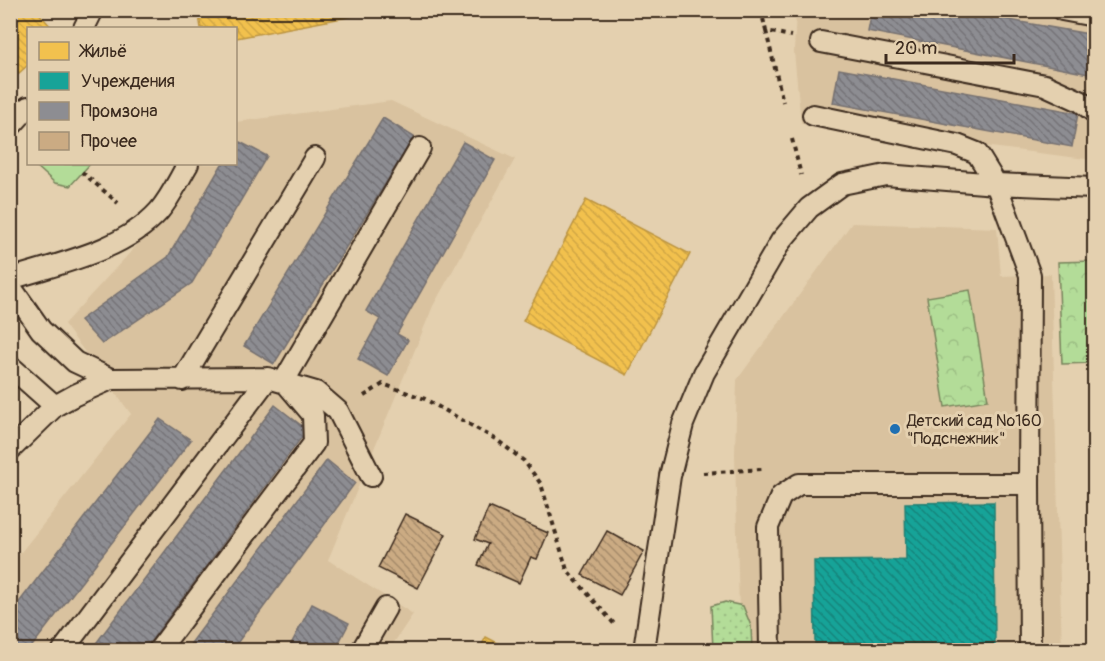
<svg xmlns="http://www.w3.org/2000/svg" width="1105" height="661" viewBox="0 0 1105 661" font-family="Pangolin,sans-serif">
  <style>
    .built { fill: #d9c29f }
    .grass { fill: url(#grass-dots); stroke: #77835b; stroke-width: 1.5 }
    .park { fill: url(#park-crowns); stroke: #77835b; stroke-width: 1.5 }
    .pitch { fill: #b3dc98; stroke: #77835b; stroke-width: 1.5 }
    .homes { fill: url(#homes-back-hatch); stroke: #bb9440; stroke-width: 1.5 }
    .public { fill: url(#public-back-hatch); stroke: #227f73; stroke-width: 1.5 }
    .industry { fill: url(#industry-back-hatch); stroke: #746f6f; stroke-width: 1.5 }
    .building { fill: url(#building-back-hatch); stroke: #3b2a1e; stroke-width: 1.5 }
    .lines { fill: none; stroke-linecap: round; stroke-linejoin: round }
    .lane-casing { stroke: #3b2a1e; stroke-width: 24 }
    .path { stroke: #3b2a1e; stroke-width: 4; stroke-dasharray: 4.5 4.5; stroke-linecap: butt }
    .lane { stroke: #e4d0af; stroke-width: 20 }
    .poi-dot { fill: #1f6fb2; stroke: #e4d0af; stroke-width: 2 }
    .labels { text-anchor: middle; stroke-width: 6; stroke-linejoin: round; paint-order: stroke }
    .poi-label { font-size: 16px; fill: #3b2a1e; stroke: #e4d0af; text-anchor: start }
  </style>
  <defs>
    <pattern id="grass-dots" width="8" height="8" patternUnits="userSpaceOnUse" patternTransform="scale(1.5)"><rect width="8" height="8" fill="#b3dc98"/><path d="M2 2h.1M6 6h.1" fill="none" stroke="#9bbd83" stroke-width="1.8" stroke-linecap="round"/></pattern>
    <pattern id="park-crowns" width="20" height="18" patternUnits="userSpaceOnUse" patternTransform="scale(1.5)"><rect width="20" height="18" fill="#b3dc98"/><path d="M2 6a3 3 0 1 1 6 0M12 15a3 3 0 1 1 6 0" fill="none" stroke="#9bbd83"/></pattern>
    <pattern id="homes-back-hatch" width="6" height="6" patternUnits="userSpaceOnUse" patternTransform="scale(1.5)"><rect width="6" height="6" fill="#f2c14e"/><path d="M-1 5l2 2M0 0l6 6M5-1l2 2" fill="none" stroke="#d0a644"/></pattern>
    <pattern id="public-back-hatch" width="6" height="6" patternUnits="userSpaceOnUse" patternTransform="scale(1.5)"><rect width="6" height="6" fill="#17a398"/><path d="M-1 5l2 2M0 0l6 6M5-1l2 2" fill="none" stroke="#16857b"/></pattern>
    <pattern id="industry-back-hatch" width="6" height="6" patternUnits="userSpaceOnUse" patternTransform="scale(1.5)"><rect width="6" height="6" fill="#8d8d92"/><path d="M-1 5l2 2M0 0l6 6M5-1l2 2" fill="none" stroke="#747377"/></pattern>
    <pattern id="building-back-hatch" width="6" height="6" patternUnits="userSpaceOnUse" patternTransform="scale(1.5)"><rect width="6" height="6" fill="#cbab83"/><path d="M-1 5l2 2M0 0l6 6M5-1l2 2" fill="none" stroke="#a68b6b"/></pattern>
  </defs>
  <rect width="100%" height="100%" fill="#e4d0af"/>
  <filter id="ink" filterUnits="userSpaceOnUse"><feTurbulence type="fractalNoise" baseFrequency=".0167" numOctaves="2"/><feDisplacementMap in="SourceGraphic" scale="12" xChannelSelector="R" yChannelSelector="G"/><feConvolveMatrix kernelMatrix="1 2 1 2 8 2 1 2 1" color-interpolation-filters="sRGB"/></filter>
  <g filter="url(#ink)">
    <!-- built -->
    <path class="built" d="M796,11H1094V160L801,123L794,52Z
      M391,101L515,159L433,306L328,560L413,614L389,650H11L10,566L131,414L64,324L151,230L200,164H236V122Z
      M852,223L997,228L1001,276L1051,274L1062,650H740L735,454L737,380Z"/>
    <!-- grass -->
    <path class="grass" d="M725,602L743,606L751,626L752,650H713L711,606Z"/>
    <!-- park -->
    <path class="park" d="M1094,261V363L1062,364L1058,262Z
      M970,290L988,400L945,407L927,297Z"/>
    <!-- pitch -->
    <path class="pitch" d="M34,164H90L70,186L55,183Z"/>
    <!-- homes -->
    <path class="homes" d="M10,10H36L52,28H28V65L10,81Z
      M198,10H385L236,38V28H201Z
      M586,200L690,254L627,375L523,321Z
      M486,637L511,650H479Z"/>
    <!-- public -->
    <path class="public" d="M994,502L995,650H885L884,642L815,643L814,561L906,560L905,503Z"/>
    <!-- industry -->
    <path class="industry" d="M871,10H953L1094,35V75L867,31Z
      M839,69L1078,113L1072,147L833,103Z
      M383,118L414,137L274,364L244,346Z
      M236,140L267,156L192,283L102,344L80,320L168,257L222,164H236Z
      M463,142L495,160L397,334L408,340L388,376L358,359L380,319L366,311Z
      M275,405L307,430L144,650H91Z
      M160,419L191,440L29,650H10V614Z
      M327,460L355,483L232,650H186Z
      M312,604L349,623L335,650H288Z"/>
    <!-- building -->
    <path class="building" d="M489,507L548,533L537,559L531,557L519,583L478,565L488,544L475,539Z
      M405,514L446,534L418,588L378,568Z
      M607,531L644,551L620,595L582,575Z"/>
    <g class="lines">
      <defs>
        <path id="lane" d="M1062,10L1094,16
          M84,28L93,10
          M821,42L1045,85L1080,101L1094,112
          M813,115L957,145L977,153L996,184L1030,275L1029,484L1030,650
          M10,127L28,107
          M10,279C60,263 123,251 159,211C171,197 179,179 188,164
          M10,286L41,330L75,362L111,379L268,378L316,392L338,411L371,476
          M10,366L55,406L10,450
          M182,380L315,158
          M55,406L75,395L111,379
          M63,650L268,378
          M159,650L314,443L313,415L284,381L420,148
          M362,650L386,608
          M644,650L670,476L683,424L704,373L781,241L809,208L842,184L886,175L996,184L1094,188
          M770,650L768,527L781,496L799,484H1029"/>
      </defs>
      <!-- lane casing -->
      <use href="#lane" class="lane-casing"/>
      <!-- path -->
      <path class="path" d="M761,10L766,31L791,36
        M766,31L783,102
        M792,139L801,175
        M82,172L118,203
        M364,396L383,384L425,399L497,440L524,461L541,484L567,570L616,626
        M703,473L762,469"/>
      <!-- lane -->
      <use href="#lane" class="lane"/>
    </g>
  </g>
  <!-- markers -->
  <circle class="poi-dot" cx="895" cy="429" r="6"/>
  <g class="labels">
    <!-- poi labels -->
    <g class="poi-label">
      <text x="907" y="426">Детский сад №160<tspan x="907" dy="18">"Подснежник"</tspan></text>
    </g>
  </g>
  <!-- margin -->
  <rect width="1105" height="661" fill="none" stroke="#e4d0af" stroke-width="36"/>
  <rect x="18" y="18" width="1069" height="625" fill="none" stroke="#3b2a1e" stroke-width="2" filter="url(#ink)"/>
  <!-- legend -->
  <rect x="27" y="27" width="210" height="138" fill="#e4d0af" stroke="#a08e75" stroke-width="1.5"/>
  <rect x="39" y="42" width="30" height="18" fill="#f2c14e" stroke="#a08e75" stroke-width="1.5"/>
  <text x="81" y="57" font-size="18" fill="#3b2a1e">Жильё</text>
  <rect x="39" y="72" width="30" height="18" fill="#17a398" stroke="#a08e75" stroke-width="1.5"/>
  <text x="81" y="87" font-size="18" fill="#3b2a1e">Учреждения</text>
  <rect x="39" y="102" width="30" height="18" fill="#8d8d92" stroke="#a08e75" stroke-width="1.5"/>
  <text x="81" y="117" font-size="18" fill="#3b2a1e">Промзона</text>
  <rect x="39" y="132" width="30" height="18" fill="#cbab83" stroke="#a08e75" stroke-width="1.5"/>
  <text x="81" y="147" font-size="18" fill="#3b2a1e">Прочее</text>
  <!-- scale -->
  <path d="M886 54v9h128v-9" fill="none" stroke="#3b2a1e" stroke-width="3"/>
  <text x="895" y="54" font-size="18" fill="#3b2a1e" stroke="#e4d0af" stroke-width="4.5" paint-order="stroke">20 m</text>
</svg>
